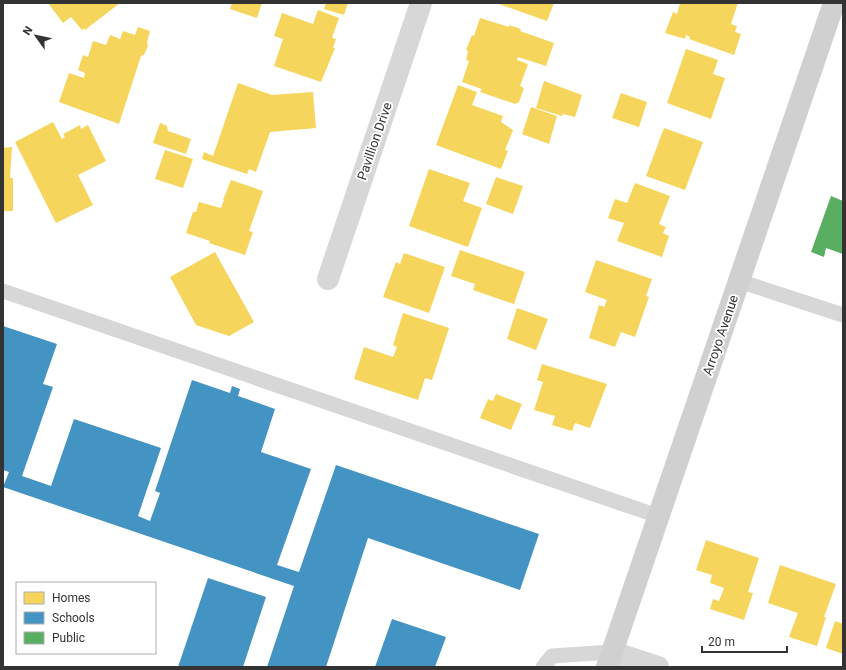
<svg xmlns="http://www.w3.org/2000/svg" width="846" height="670" viewBox="0 0 846 670" font-family="Roboto,sans-serif">
  <style>
    .homes { fill: #f6d55c }
    .schools { fill: #4393c3 }
    .public { fill: #5aae61 }
    .lines { fill: none; stroke-linecap: round; stroke-linejoin: round }
    .lane { stroke: #d7d7d7; stroke-width: 15 }
    .street { stroke: #d7d7d7; stroke-width: 22 }
    .secondary { stroke: #d0d0d0; stroke-width: 22 }
    .labels { text-anchor: middle; stroke-width: 4; stroke-linejoin: round; paint-order: stroke }
    .street-label { font-size: 13px; fill: #333; stroke: #fff }
  </style>
  <rect width="100%" height="100%" fill="#fff"/>
  <!-- homes -->
  <path class="homes" d="M48,3H120L85,30L84,28L82,30L71,17L63,23Z
    M232,3H262L257,18L230,9Z
    M326,3H348L344,15L324,9Z
    M496,3H554L547,21Z
    M680,3H738L731,24L737,26L735,32L741,34L734,55L689,39L690,37L686,35L685,39L665,33L673,12L677,14Z
    M318,10L339,18L332,38L336,39L333,48H335L321,82L274,66L283,39L274,36L282,13L313,24Z
    M480,18L509,27V25L521,29L520,31L554,43L546,66L518,57L517,60L528,64L520,86L524,88L519,102L515,104L480,92L482,89L462,82L469,61L466,60L468,51L466,50L472,35L474,36Z
    M138,27L150,31L147,42L148,46L144,55L141,56L119,124L59,102L69,73L84,78L85,73L78,70L83,55L88,57L93,41L106,45L110,35L120,39L123,31L135,35Z
    M686,49L718,60L713,74L725,78L711,119L667,103Z
    M544,81L582,95L575,117L563,114L562,116L536,108Z
    M238,83L272,95L313,92L316,128L270,132L256,172L249,169L247,174L202,159L204,152L213,156Z
    M458,85L477,92L472,105L503,116L501,122L513,130L505,150L508,151L501,169L436,145Z
    M621,93L647,102L639,127L612,118Z
    M531,107L557,116L549,144L522,134Z
    M53,122L62,139L65,137L63,134L80,125L81,129L88,125L106,161L78,175L93,205L56,223L15,142Z
    M160,123L167,126L168,131L191,139L186,154L153,143Z
    M664,128L703,142L685,190L646,176Z
    M12,147L10,178H13V211H3V148Z
    M165,150L193,159L183,188L155,179Z
    M429,169L470,183L463,201L482,208L468,247L409,226Z
    M496,177L523,186L513,214L486,204Z
    M231,180L263,191L249,231L253,232L245,255L209,243L210,241L186,233L193,212H196L199,202L221,208L224,200H223Z
    M635,183L670,196L659,224L666,227L663,233L669,236L662,257L617,241L624,223L608,218L615,199L627,203Z
    M460,250L525,272L514,304L473,290L475,284L451,276Z
    M215,252L254,322L229,336L196,325L170,277Z
    M404,253L445,267L429,313L383,297L396,262L400,264Z
    M596,260L652,279L646,296L649,297L635,337L621,332L615,347L589,338L599,305L604,307L607,300L585,292Z
    M517,308L548,319L536,350L507,339Z
    M403,313L449,328L432,380L425,378L418,400L354,379L364,347L393,357L397,347L393,345Z
    M542,364L607,384L590,428L575,423L572,431L552,425L555,416L534,410L543,382L537,380Z
    M496,394L522,404L511,430L480,418L488,399L493,401Z
    M706,540L759,558L748,592L753,593L744,620L710,609L713,599L719,601L724,588L710,583L712,575L696,570Z
    M780,565L836,584L824,617H826L817,646L789,637L798,613L768,603Z
    M835,621L843,624V654L826,648Z"/>
  <!-- schools -->
  <path class="schools" d="M3,326L57,344L43,384L53,387L22,476L51,486L74,419L161,448L138,516L150,521L160,493L155,491L192,380L230,393L232,386L240,389L238,396L275,409L261,452L311,469L277,565L299,572L336,465L539,534L520,590L368,538L326,667H267L294,586L3,487L9,472L3,470Z
    M208,578L266,597L243,667H178Z
    M392,619L446,637L435,667H375Z"/>
  <!-- public -->
  <path class="public" d="M831,196L843,201V254L826,248L824,257L811,252Z"/>
  <g class="lines">
    <!-- lane -->
    <path class="lane" d="M739,281L843,315
      M3,291L658,516
      M543,667L552,656L612,652"/>
    <!-- street -->
    <path class="street" d="M328,279L421,3
      M612,652L658,667"/>
    <!-- secondary -->
    <path class="secondary" d="M607,667L834,3"/>
  </g>
  <g class="labels">
    <!-- street labels -->
    <g class="street-label">
      <text transform="translate(374 141) rotate(-71)" y="5">Pavillion Drive</text>
      <text transform="translate(720 335) rotate(-71)" y="5">Arroyo Avenue</text>
    </g>
  </g>
  <!-- border -->
  <rect width="846" height="670" fill="none" stroke="#333333" stroke-width="8"/>
  <!-- legend -->
  <rect x="16" y="582" width="140" height="72" fill="#ffffff" stroke="#adadad"/>
  <rect x="24" y="592" width="20" height="12" fill="#f6d55c" stroke="#adadad"/>
  <text x="52" y="602" font-size="12" fill="#333333">Homes</text>
  <rect x="24" y="612" width="20" height="12" fill="#4393c3" stroke="#adadad"/>
  <text x="52" y="622" font-size="12" fill="#333333">Schools</text>
  <rect x="24" y="632" width="20" height="12" fill="#5aae61" stroke="#adadad"/>
  <text x="52" y="642" font-size="12" fill="#333333">Public</text>
  <!-- north arrow -->
  <g transform="translate(36 36) rotate(303)" stroke="#ffffff" stroke-width="3" paint-order="stroke">
  <path d="M0-3L7 15L0 10L-7 15Z" fill="#333333"/>
  <text y="-6" font-size="11" font-weight="bold" text-anchor="middle" fill="#333333">N</text>
  </g>
  <!-- scale -->
  <path d="M702 646v6h85v-6" fill="none" stroke="#333333" stroke-width="2"/>
  <text x="708" y="646" font-size="12" fill="#333333" stroke="#ffffff" stroke-width="3" paint-order="stroke">20 m</text>
</svg>
